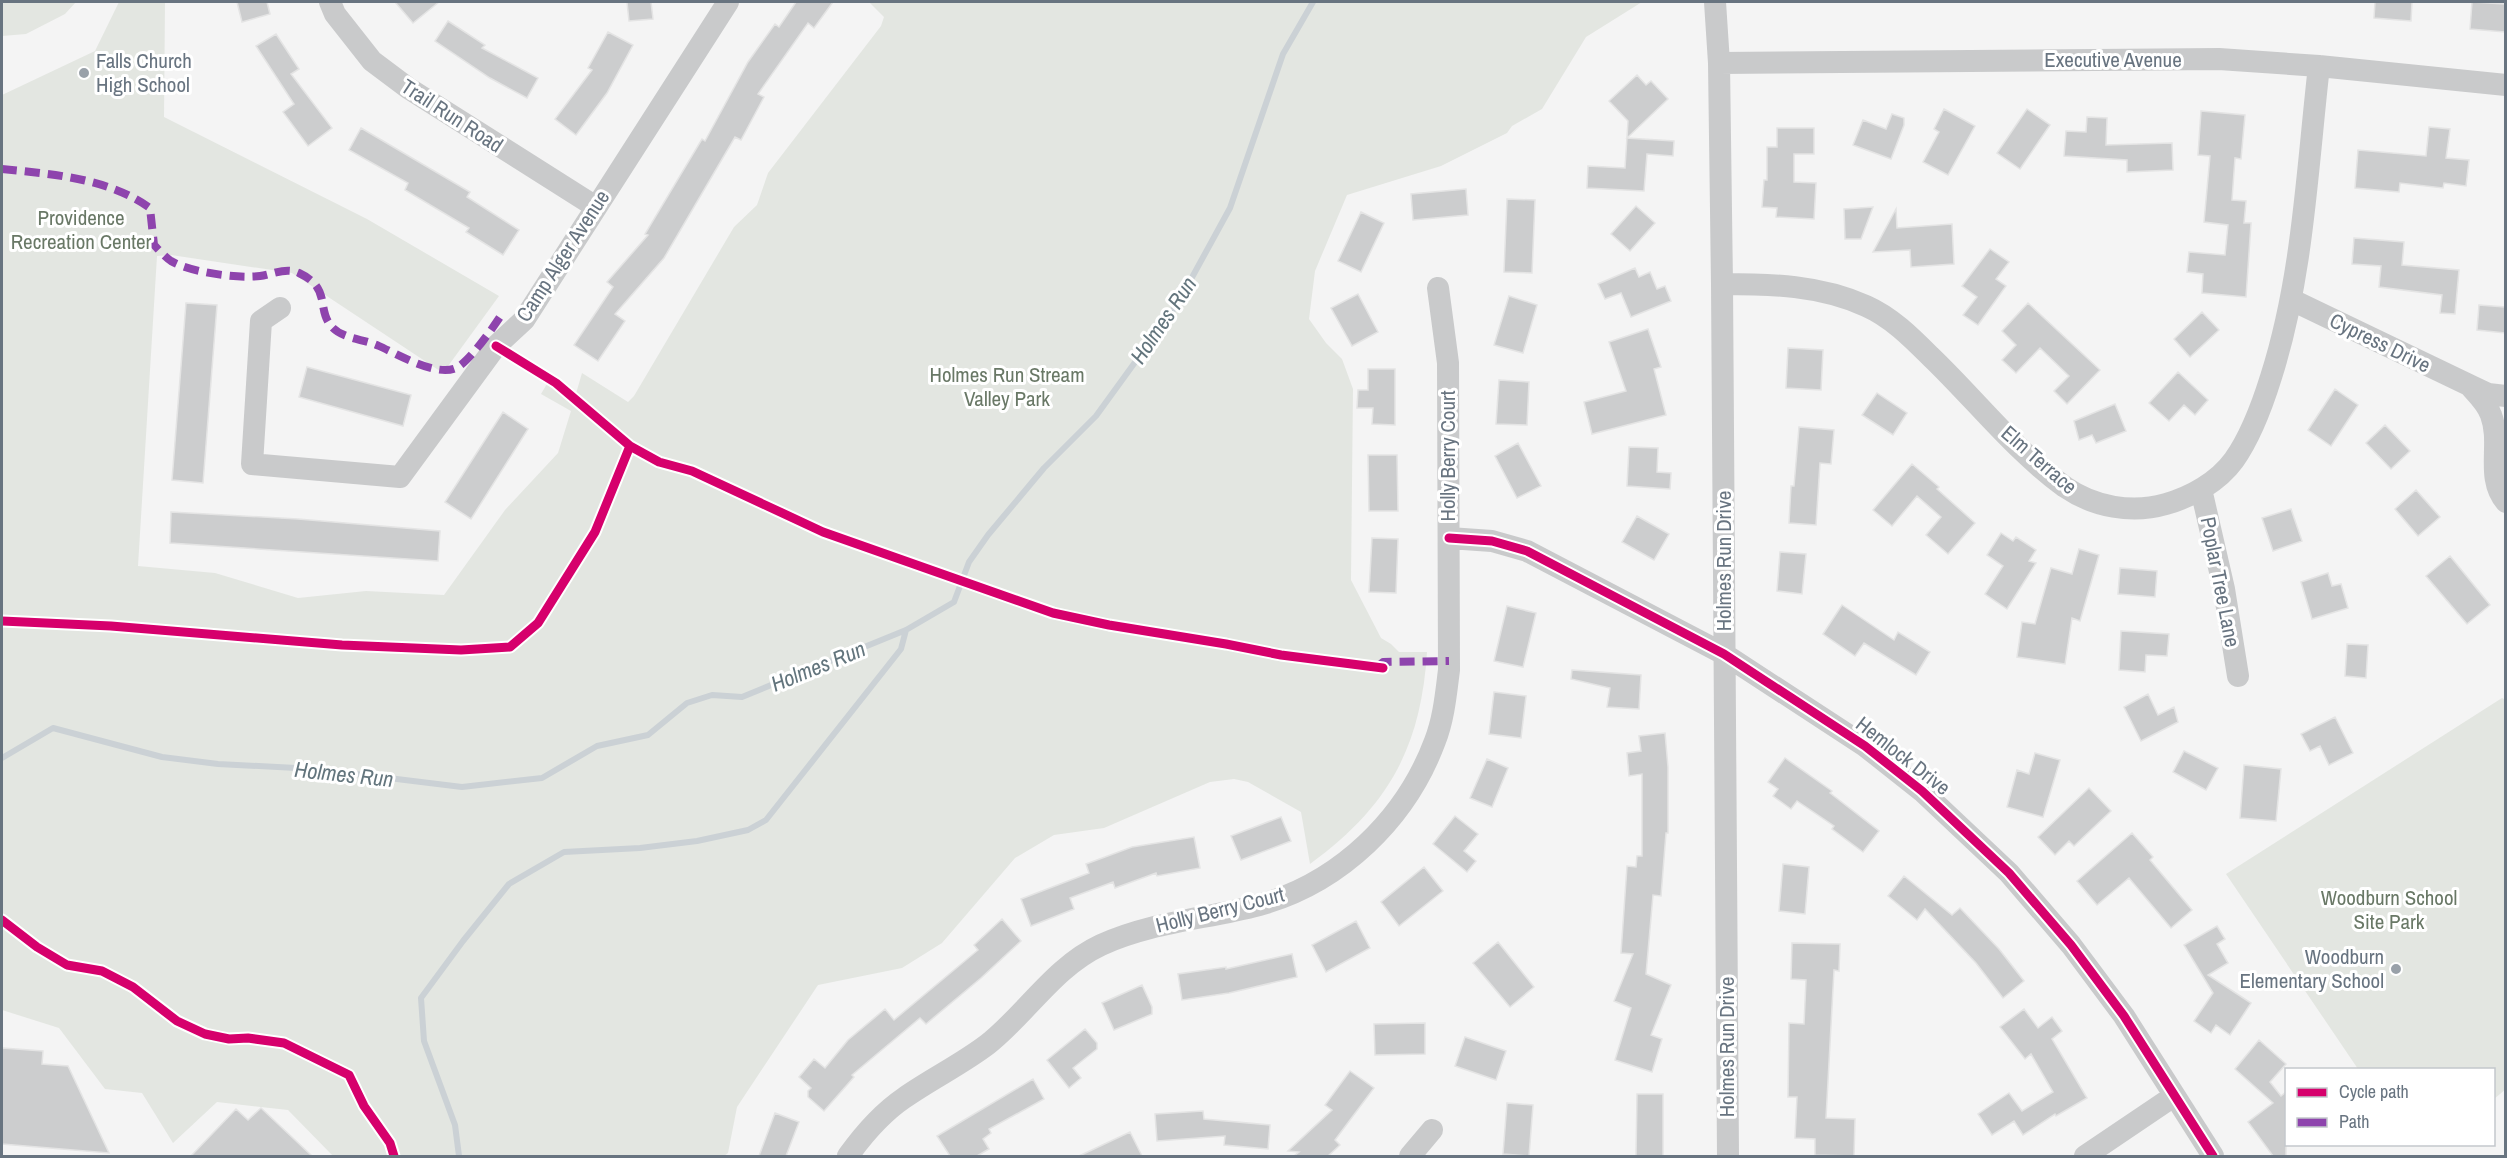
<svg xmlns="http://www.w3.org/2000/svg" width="2507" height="1158" viewBox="0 0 2507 1158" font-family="'Archivo Narrow',sans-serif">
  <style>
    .green { fill: #e3e6e1 }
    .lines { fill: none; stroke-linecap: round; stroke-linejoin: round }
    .stream { stroke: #cbd1d5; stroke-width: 6 }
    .building { fill: #cccdce; stroke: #e4e4e4; stroke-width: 1.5 }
    .street { stroke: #c9cacb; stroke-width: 22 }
    .quiet { stroke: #8e44ad; stroke-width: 8; stroke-dasharray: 15 8; stroke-linecap: butt }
    .cycleway-casing { stroke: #fff; stroke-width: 13 }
    .cycleway { stroke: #d6006c; stroke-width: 9 }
    .poi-dot { fill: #99a1a9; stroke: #fff; stroke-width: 2 }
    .labels { text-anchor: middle; stroke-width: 6; stroke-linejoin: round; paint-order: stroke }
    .street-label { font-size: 21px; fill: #687480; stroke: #fff }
    .poi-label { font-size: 21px; fill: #687480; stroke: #fff; text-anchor: start }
    .park-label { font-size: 21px; fill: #697866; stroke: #fff }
    .water-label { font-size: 22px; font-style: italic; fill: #63757d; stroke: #fff }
  </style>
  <rect width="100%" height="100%" fill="#f4f4f4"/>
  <!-- green -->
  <path class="green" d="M2,2H76L65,14L26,34L2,36Z
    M119,2H165L164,117L367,219L499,296L443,373L292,273L171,255L157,256L138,566L215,573L298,598L366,591L444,595L505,510L558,453L571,411L541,394L548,382L575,397L582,373L628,402L634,396L734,227L757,205L768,173L881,26L884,17L869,2H1642L1586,37L1542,109L1512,126L1507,133L1441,166L1347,195L1315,271L1309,319L1326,343L1342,359L1353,389L1351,580L1381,638L1391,644L1399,652H1427C1421,748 1388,807 1310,864L1301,812L1248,782L1234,779L1210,782L1104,828L1054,835L1015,858L942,943L902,968L818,985L737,1107L728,1153L724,1156H333L288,1110L217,1102L173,1143L142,1093L105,1089L59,1028L2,1010V95L95,51Z
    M2502,698L2506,700V1089L2494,1099V1070L2358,1069L2226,874Z"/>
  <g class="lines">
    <!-- stream -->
    <path class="stream" d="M2,758L53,728L162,757L218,764L315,769L462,787L542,778L597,746L648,735L687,703L712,695L742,697L906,630L954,602L969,562L988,535L1044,468L1096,416L1178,303L1230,208L1283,54L1313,2
      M459,1156L455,1125L424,1041L421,998L463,941L509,884L564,852L640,848L697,841L748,830L766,820L901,649L906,630"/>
  </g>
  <!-- building -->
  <path class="building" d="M237,2H267L270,14L242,22Z
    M395,2H439L413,23Z
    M627,2H651L653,19L629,21Z
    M796,2H833L814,28L808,23L758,94L764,97L741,140L735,137L664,258L615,314L625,321L598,361L574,345L613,287L607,282L648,235L645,234L702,139L705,141L748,62L775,24L779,27Z
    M2375,2H2412L2411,21L2374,18Z
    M2472,2L2505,4V32L2470,29Z
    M448,21L485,45L482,48L538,78L527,98L490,78L435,41Z
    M608,32L633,45L607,93L576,135L555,119L592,70L588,68Z
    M276,34L299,69L291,74L332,128L308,146L283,112L294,104L256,46Z
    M1637,75L1646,85L1651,81L1668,99L1627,138L1674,141L1673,156L1647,154L1644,191L1587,188L1588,166L1625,168L1628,121L1609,101Z
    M1944,109L1975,126L1948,175L1923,162L1939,132L1934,129Z
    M2027,109L2050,125L2020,169L1997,153Z
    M2201,111L2245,115L2241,159L2235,158L2232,200L2246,201L2244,223H2251L2246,297L2202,293L2203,274L2187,272L2189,252L2225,255L2228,225L2204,222L2210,156L2198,155Z
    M1892,114L1904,118V125L1891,159L1853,145L1863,120L1886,129Z
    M2087,117L2107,118L2106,145L2172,143L2173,170L2127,172V160L2064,156L2066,131L2086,132Z
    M2429,127L2450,129L2446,158L2469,160L2466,186L2444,183L2443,188L2400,183L2399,192L2355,188L2358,150L2426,156Z
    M361,128L470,192L467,197L519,230L503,255L466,232L469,228L405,190L408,183L349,150Z
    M1777,128H1814V154H1794V182L1816,183L1814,219L1776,217L1777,208L1762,207L1764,180H1767V147H1777Z
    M1466,189L1468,215L1413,220L1411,194Z
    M1507,199L1535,200L1532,273L1504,272Z
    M1636,206L1655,223L1630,251L1611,234Z
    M1873,207L1861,239H1845L1844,209Z
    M1896,209L1897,228L1952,224L1954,264L1911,267L1910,250L1873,252Z
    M1361,212L1384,223L1361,272L1338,261Z
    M2354,238L2404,242L2402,265L2459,270L2455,314L2440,313L2442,295L2379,287L2381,266L2352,264Z
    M1990,249L2009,262L1996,279L2006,286L1978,325L1963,315L1977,297L1962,286Z
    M1635,268L1639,277L1650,272L1657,289L1665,286L1671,301L1631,317L1621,293L1605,299L1598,284Z
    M1358,294L1378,332L1352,346L1331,308Z
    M1509,296L1537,305L1523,353L1494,345Z
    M186,303L217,305L203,483L172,480Z
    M2028,303L2100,370L2067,404L2054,391L2069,376L2040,348L2016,373L2002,360L2016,345L2002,331Z
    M2479,305L2505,307V333L2477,330Z
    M2202,312L2219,330L2190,357L2174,339Z
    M1648,329L1661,367L1654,369L1666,415L1592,434L1584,402L1626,391L1609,342Z
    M1788,348L1823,350L1821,390L1786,388Z
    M307,367L411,395L403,426L299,397Z
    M1368,369H1395V425L1372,424L1373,408H1357L1358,390H1368Z
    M2178,372L2208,400L2195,415L2184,405L2169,421L2149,403Z
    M1499,380L1529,382L1527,425L1496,424Z
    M2335,389L2358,405L2331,446L2308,430Z
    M1877,393L1907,413L1893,435L1862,415Z
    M2115,404L2126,431L2096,443L2092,435L2079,440L2074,421Z
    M503,412L528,429L471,519L445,502Z
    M2385,425L2410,451L2391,469L2366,443Z
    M1799,427L1834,430L1831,464L1820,463L1816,525L1789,523L1791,486H1794Z
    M1518,443L1541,486L1517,498L1495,456Z
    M1629,447L1658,448L1657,472L1671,473L1670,489L1627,486Z
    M1368,455H1397L1398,511H1369Z
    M1912,464L1939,487L1937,489L1975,523L1948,554L1926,535L1941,517L1917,496L1892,526L1873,510Z
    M2416,490L2440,517L2418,536L2395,509Z
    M2291,509L2302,541L2273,551L2262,518Z
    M171,512L298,519L440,531L438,561L170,543Z
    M1637,516L1669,534L1654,560L1622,542Z
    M2001,533L2013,541L2016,537L2036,550L2029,561L2036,563L2007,609L1985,594L2003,566L1987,555Z
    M1372,538L1398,539L1396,593L1369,592Z
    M2079,549L2099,555L2080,621L2072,618L2065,664L2017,657L2022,622L2035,624L2051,568L2072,574Z
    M1780,552L1806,554L1802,594L1777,591Z
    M2450,556L2490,605L2467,624L2426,576Z
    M2120,568L2157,571L2155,597L2118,594Z
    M2328,573L2332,586L2341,584L2348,608L2312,619L2301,582Z
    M1842,605L1894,640L1898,632L1930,652L1916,675L1864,643L1855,656L1823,634Z
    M1507,606L1536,613L1523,667L1494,661Z
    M2121,631L2169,634L2167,656L2146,655L2145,672L2119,670Z
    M2347,644L2368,645L2366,678L2345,676Z
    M1572,670L1641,675L1639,709L1607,707L1610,688L1571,679Z
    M1494,692L1526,696L1521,738L1489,734Z
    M2148,694L2158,715L2174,707L2178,722L2141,741L2124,707Z
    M2335,717L2353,753L2329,765L2320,746L2310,751L2301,734Z
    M1665,733L1668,767V833H1666L1661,896L1653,895L1646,974L1671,985L1651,1035L1662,1039L1652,1072L1615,1060L1631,1008L1614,1001L1633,954L1621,953L1627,866L1636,867L1637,856H1642V774L1629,776L1627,753L1641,751L1639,736Z
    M2184,751L2218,768L2206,790L2173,772Z
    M2035,753L2060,760L2043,817L2007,807L2017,770L2029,774Z
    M1785,758L1832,791L1830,793L1879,831L1863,852L1832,829L1834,826L1797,801L1791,809L1773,796L1778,789L1768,782Z
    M1487,759L1508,768L1492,807L1470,798Z
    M2244,765L2281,769L2276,821L2240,818Z
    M2089,788L2111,811L2074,846L2069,841L2055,855L2038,837Z
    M1455,816L1478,834L1464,851L1476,861L1467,872L1433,844Z
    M1281,817L1291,841L1241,860L1231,836Z
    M2132,833L2153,857L2150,860L2192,910L2171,928L2129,878L2097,905L2077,881Z
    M1194,837L1200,868L1157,876L1156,873L1115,888L1113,882L1070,898L1074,909L1031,926L1021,899L1089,873L1086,864L1132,847Z
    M1783,864L1809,867L1805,914L1779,911Z
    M1424,867L1443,891L1399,926L1381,902Z
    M1904,876L1952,915L1960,908L1999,949L2024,981L2003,998L1976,963L1925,909L1917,920L1888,896Z
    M1002,919L1021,941L981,978L926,1024L920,1018L852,1075L854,1077L824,1111L808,1097V1091L811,1088L799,1077L814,1059L825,1068L848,1040L885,1009L894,1020L978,950L974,945Z
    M1356,921L1370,948L1326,972L1312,945Z
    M2217,926L2225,939L2217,944L2228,963L2208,975L2251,1003L2230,1035L2216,1025L2211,1033L2194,1021L2213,993L2184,945Z
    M1498,942L1534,987L1510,1007L1473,963Z
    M1792,943L1840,944L1839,971L1834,970L1826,1118L1855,1119L1854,1156L1815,1155V1139L1795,1138L1797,1097H1788L1789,1023L1804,1024L1806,980L1791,979Z
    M1292,954L1297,977L1229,993L1182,1000L1178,974L1226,967V969Z
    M1142,985L1152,1007V1014L1114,1030L1102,1003Z
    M2024,1009L2038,1028L2052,1017L2062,1031L2052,1039L2087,1098L2056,1116L2055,1114L2023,1135L2014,1121L1992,1135L1978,1114L2009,1093L2022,1111L2053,1092L2031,1054L2025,1059L2000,1027Z
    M1425,1023V1054L1375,1055L1374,1024Z
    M1085,1029L1097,1043V1049L1073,1068L1081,1078L1069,1088L1047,1060Z
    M1465,1037L1506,1051L1496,1080L1455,1066Z
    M2259,1040L2286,1064L2270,1082L2281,1096L2286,1092V1156H2273L2248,1122L2273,1103L2235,1069Z
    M2,1048L43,1051L42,1064L68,1066L109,1153L2,1144Z
    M1350,1071L1374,1088L1335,1140L1340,1145L1328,1156H1294L1299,1152L1288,1151L1332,1110L1325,1105Z
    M1033,1079L1044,1099L989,1129L991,1133L983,1139L989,1149L977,1156H950L937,1136Z
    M1637,1094H1663V1156H1636Z
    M1507,1103L1533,1105L1529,1156L1503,1154Z
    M261,1108L312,1156H191L236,1109L248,1120Z
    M1203,1111L1204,1119L1270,1125L1268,1149L1224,1145L1225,1136L1157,1141L1155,1114Z
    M775,1113L799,1122L786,1156H759Z
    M1130,1132L1142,1156H1079Z"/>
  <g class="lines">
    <!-- street -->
    <path class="street" d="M330,2L335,14L372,61L408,88L596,207
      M1715,2L1719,63L1722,284L1728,1156
      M1719,63L2219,59L2319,66L2506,85
      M1722,284C1771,284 1820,285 1866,306C1891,317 1911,337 1930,356C1975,399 2014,450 2065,487C2094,507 2132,514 2166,504C2191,497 2218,482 2234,460C2251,436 2262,406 2271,377C2303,277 2307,170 2319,66
      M2292,300L2469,385
      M280,308L261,321L252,464L400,477L496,346L524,320L728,2
      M2506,396L2488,394L2469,385C2478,395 2487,403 2491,415C2502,444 2485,477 2506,502
      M2201,489L2224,589L2238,676
      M1449,538L1492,541L1527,551L1724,654L1865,746L1922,791L2009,873L2071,945L2124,1016L2213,1156
      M848,1156C863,1135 882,1113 904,1098C931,1079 962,1064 988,1044C1027,1013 1054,967 1101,945C1151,922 1206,919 1259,905C1340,883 1406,819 1435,741C1444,718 1446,693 1449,670L1448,363L1438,288
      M1410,1156L1432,1130
      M2085,1156L2174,1096"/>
    <!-- quiet -->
    <path class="quiet" d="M2,169C52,174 108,178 150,208L154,245C159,250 165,257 171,261C189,272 238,279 260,276C273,274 286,267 299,273C333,289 315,310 333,328C344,339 364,339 379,346C397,354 436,377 456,368C469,362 492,329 500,317
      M1378,666L1383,662L1449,661"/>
    <defs>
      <path id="cycleway" d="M496,346L556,383L630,446L659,462L692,471L823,532L1053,613L1109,625L1226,644L1281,655L1383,668
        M1449,538L1492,541L1527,551L1724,654L1865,746L1922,791L2009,873L2071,945L2124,1016L2213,1156
        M2,621L111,626L342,645L461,650L510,647L538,623L595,532L630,446
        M2,920L37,947L67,965L102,971L133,987L177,1021L205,1034L229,1039L248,1038L284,1043L349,1075L364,1106L390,1143L394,1156"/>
    </defs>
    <!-- cycleway casing -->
    <use href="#cycleway" class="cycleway-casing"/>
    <!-- cycleway -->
    <use href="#cycleway" class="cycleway"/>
  </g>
  <!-- markers -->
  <g class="poi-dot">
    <circle cx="84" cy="73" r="6"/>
    <circle cx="2396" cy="969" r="6"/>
  </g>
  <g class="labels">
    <!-- street labels -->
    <g class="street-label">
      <text x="2113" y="67">Executive Avenue</text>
      <text transform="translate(452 116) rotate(33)" y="7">Trail Run Road</text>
      <text transform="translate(563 256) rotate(-57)" y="7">Camp Alger Avenue</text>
      <text transform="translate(2380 343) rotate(26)" y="7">Cypress Drive</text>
      <text transform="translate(1448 456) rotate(-90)" y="7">Holly Berry Court</text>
      <text transform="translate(2039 460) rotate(41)" y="7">Elm Terrace</text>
      <text transform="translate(1724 561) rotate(-90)" y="7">Holmes Run Drive</text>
      <text transform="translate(2220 582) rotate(79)" y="7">Poplar Tree Lane</text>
      <text transform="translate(1903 756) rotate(38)" y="7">Hemlock Drive</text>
      <text transform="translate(1220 910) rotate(-14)" y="7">Holly Berry Court</text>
      <text transform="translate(1727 1047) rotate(-90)" y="7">Holmes Run Drive</text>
    </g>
    <!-- poi labels -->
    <g class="poi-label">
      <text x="96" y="68">Falls Church<tspan x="96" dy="24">High School</tspan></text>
      <text x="2384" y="964" text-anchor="end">Woodburn<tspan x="2384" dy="24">Elementary School</tspan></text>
    </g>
    <!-- park labels -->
    <g class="park-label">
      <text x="81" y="225">Providence<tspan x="81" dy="24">Recreation Center</tspan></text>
      <text x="1007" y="382">Holmes Run Stream<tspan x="1007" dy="24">Valley Park</tspan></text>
      <text x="2389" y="905">Woodburn School<tspan x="2389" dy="24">Site Park</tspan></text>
    </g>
    <!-- water labels -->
    <g class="water-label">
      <text transform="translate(1163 320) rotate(-56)" y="8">Holmes Run</text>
      <text transform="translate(818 666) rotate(-22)" y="8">Holmes Run</text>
      <text transform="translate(344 774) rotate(6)" y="8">Holmes Run</text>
    </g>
  </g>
  <!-- border -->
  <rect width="2507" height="1158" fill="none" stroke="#687480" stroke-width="6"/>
  <!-- legend -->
  <rect x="2285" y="1068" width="210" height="78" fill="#ffffff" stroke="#c3c7cc" stroke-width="1.5"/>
  <rect x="2297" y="1088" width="30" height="9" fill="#d6006c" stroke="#c3c7cc" stroke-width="1.5"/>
  <text x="2339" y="1098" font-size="18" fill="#687480">Cycle path</text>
  <rect x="2297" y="1118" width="30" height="9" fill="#8e44ad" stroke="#c3c7cc" stroke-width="1.5"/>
  <text x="2339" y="1128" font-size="18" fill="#687480">Path</text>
</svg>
